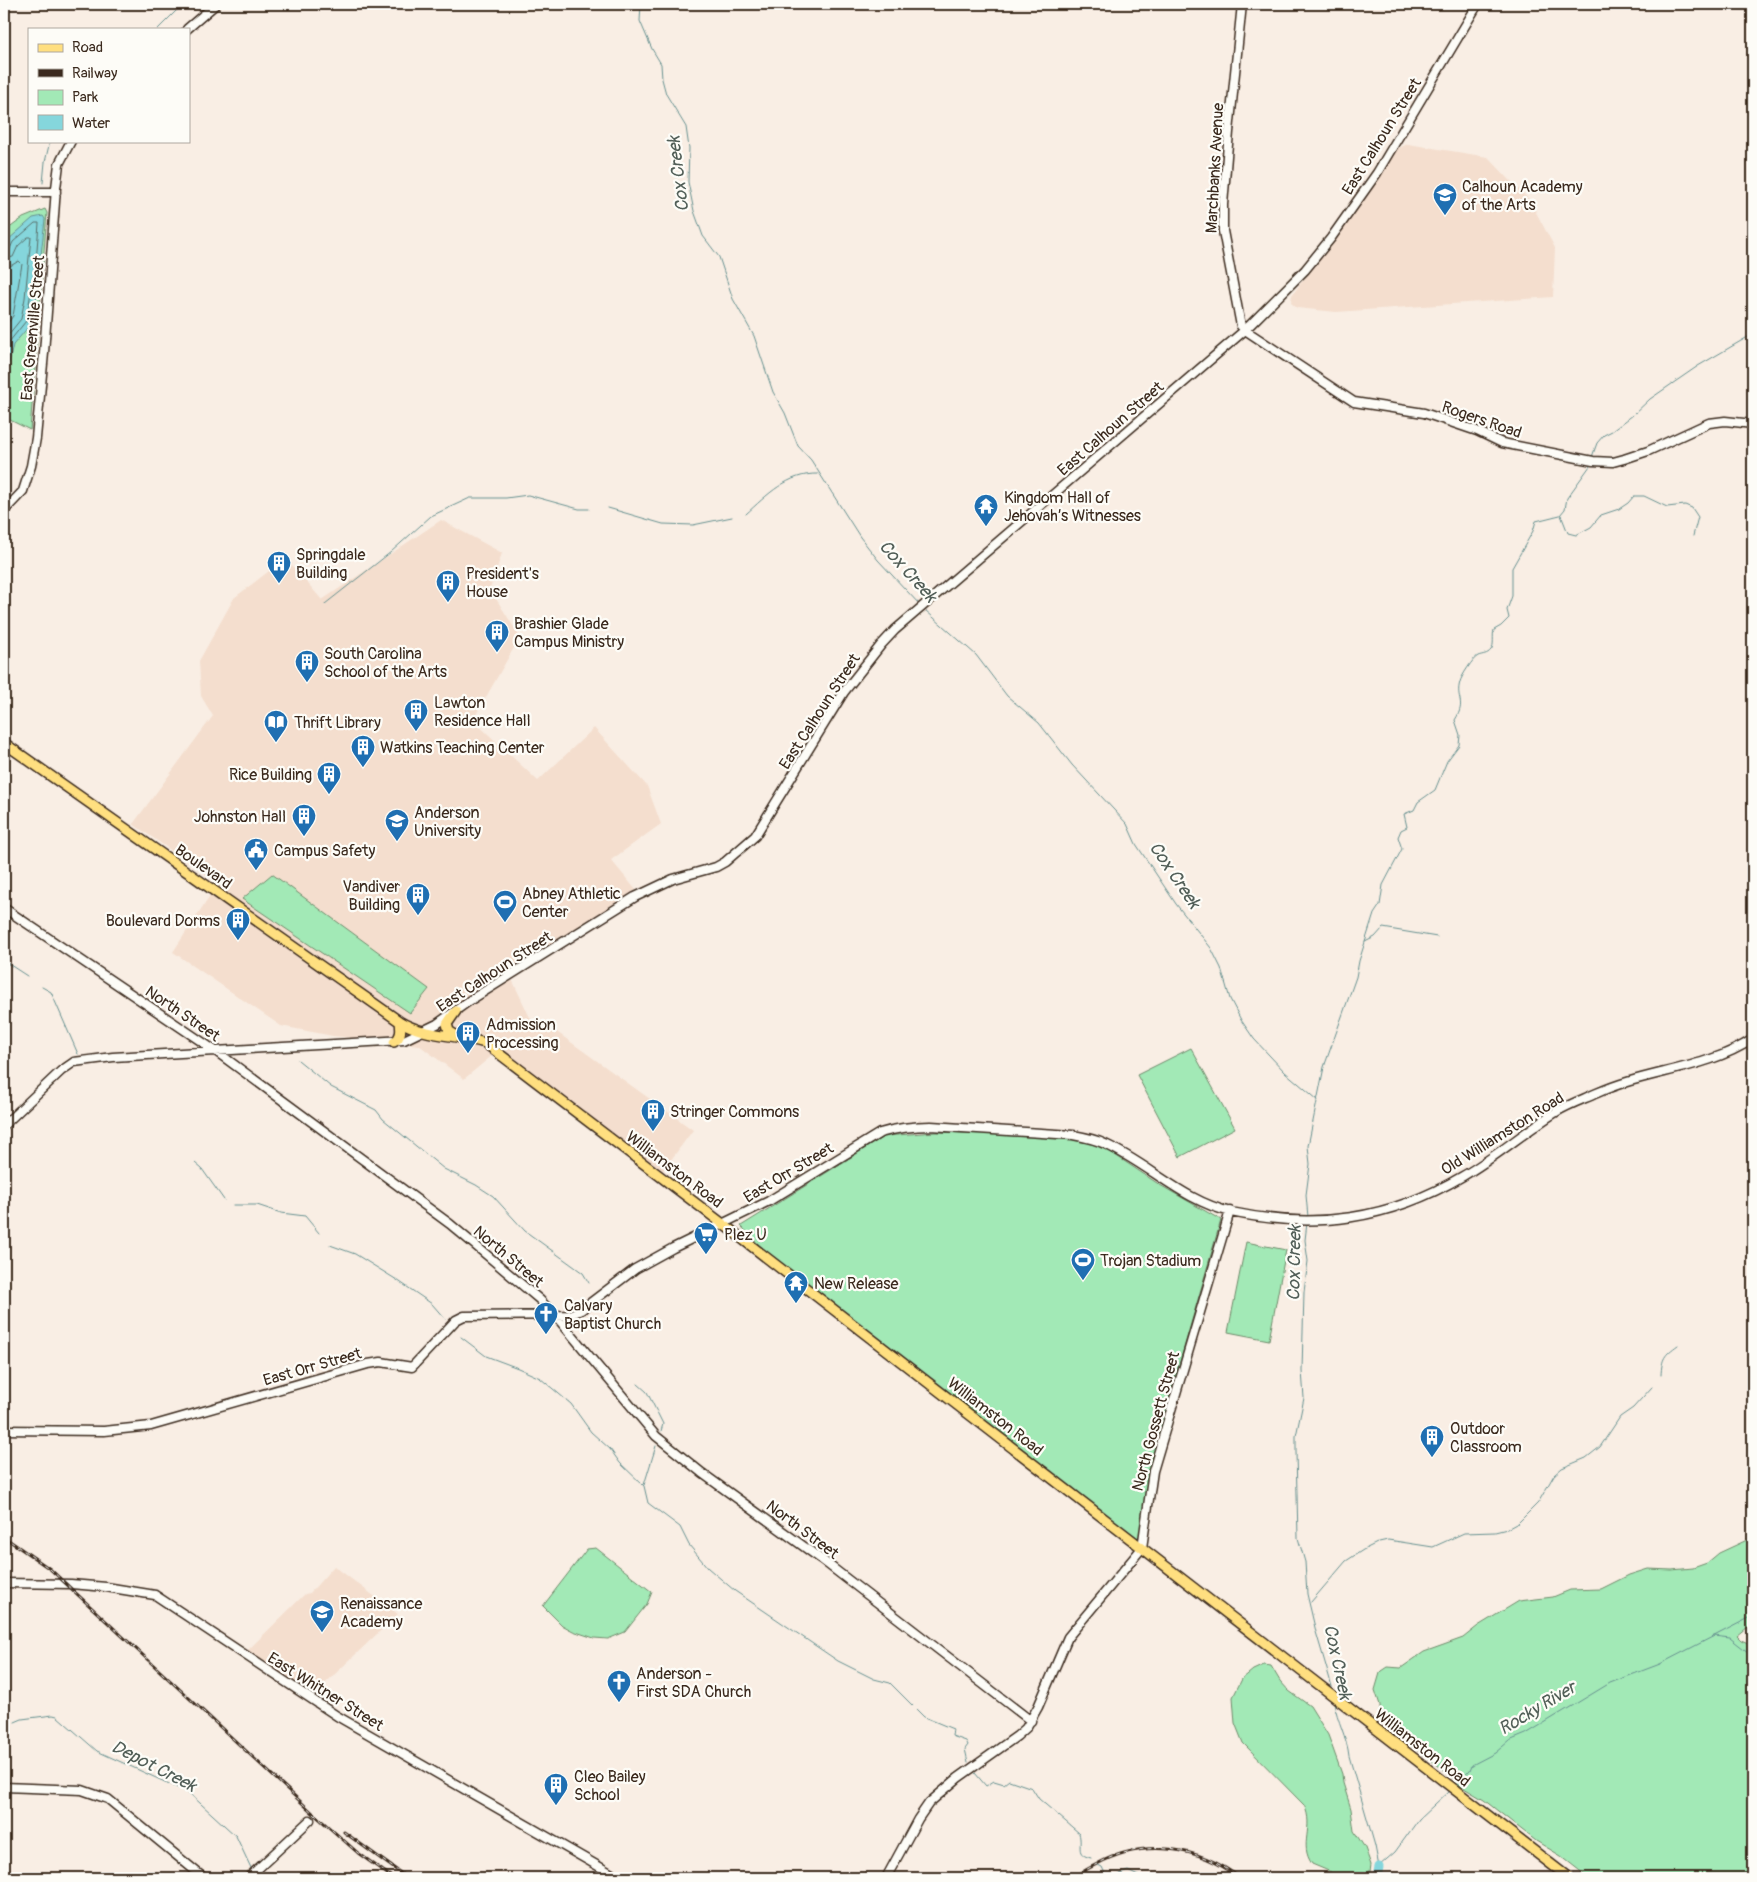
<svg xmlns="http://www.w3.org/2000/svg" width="1757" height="1882" viewBox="0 0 1757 1882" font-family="Pangolin,sans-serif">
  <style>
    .built { fill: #f4dece }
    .green { fill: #a2e9b6; stroke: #6e8a6a }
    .water { fill: #85d6dc; stroke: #679190 }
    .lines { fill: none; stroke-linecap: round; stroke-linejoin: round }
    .shore { stroke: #596f6a; stroke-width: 1 }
    .stream { stroke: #679190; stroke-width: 1 }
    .river { stroke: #85d6dc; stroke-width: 9 }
    .secondary-casing { stroke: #3b2a1e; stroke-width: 11 }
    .primary-casing { stroke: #3b2a1e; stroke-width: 12 }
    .secondary { stroke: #fdfcf7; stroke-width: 8 }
    .primary { stroke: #ffdf80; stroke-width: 9 }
    .rail-casing { stroke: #3b2a1e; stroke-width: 3 }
    .rail { stroke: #fdfcf7; stroke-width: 1; stroke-dasharray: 4; stroke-linecap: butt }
    .labels { text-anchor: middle; stroke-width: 4.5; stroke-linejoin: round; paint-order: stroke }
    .street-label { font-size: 16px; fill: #3b2a1e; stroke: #fdfcf7 }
    .poi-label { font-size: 16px; fill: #3b2a1e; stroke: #fdfcf7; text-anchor: start }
    .water-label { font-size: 18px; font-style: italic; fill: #515e57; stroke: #fdfcf7 }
  </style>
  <rect width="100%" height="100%" fill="#f9eee4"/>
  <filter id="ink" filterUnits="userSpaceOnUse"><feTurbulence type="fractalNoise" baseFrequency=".02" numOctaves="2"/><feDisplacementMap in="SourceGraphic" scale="10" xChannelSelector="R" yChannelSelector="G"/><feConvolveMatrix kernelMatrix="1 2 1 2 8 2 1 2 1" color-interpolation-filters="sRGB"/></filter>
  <g filter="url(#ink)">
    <!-- built -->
    <path class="built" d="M1408,144L1488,157L1530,201L1555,248L1553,297L1336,312L1297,308L1291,303L1292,295L1341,231L1396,149Z
      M441,520L502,553L490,589L520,637L473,720L538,781L594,728L647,786L661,824L611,860L636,890L508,971L534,1026L554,1030L693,1130L662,1172L500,1049L464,1079L419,1045L333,1036L281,1026L173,952L218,883L133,824L213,716L201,696L199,661L234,598L286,558L322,600Z
      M334,1566L398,1614L313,1695L246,1652L305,1594L310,1593Z"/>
    <!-- green -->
    <path class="green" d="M45,209L47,213L45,239L30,430L4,417V232L23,218Z
      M272,874L429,989L410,1013L242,899Z
      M1191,1048L1235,1128L1180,1157L1137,1075Z
      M935,1132L1052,1136L1097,1143L1160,1185L1221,1220L1150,1465L1142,1548L784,1271L741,1226L885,1136Z
      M1246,1242L1286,1250L1269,1340L1228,1332Z
      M1747,1540L1753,1541V1623L1737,1636L1741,1640L1753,1645V1878H1589L1561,1856L1536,1841L1484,1800L1459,1785L1447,1772L1406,1742L1380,1718V1705L1375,1690L1380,1673L1382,1671L1388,1667L1401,1668L1424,1652L1463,1638L1478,1626L1519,1601L1553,1597L1570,1590L1601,1589L1629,1575L1648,1569L1672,1570L1693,1568L1707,1563L1719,1553Z
      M596,1548L652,1592L647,1604L625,1632L608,1639L594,1638L573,1631L562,1625L543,1606L587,1549Z
      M1264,1665L1271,1666L1280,1681L1289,1691L1310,1706L1328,1735L1342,1774L1343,1783L1351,1809L1354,1831L1365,1848L1371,1865L1369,1878H1336L1331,1872L1312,1864C1298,1844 1315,1828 1304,1805L1243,1743L1235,1723L1233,1697L1242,1679L1253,1670Z"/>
    <!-- water -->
    <path class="water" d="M43,216L45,219L36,300L31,324L13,345L9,363H4V256L8,240L33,218Z"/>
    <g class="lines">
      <!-- shore -->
      <path class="shore" d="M4,253L9,251L13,242L35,223H39L36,263L26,321L9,342L4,358
        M4,259L13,257L18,246L28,237H31L25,298L21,319L4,340
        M4,267L12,265L19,261L22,264L13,316L4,328"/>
      <!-- stream -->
      <path class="stream" d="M641,4L640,21L652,49L661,64L662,79L666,94L686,127L689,148L688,182L694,211L703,236L719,257L733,299L754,336L773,392L785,413L798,446L811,460L860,537L878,560L920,605
        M1749,4L1753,18
        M158,29L183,4
        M43,183L45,162L50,141
        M1592,457L1597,443L1604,435L1612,431L1633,415L1650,399L1698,366L1753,334
        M608,508L663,524L693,525L732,517
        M746,514C767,495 788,473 818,474
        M1561,515L1568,533L1576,535L1591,527L1601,515L1619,509L1628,503L1634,496H1644L1667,507L1685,505L1692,508L1698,517L1693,536
        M325,604L391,552L431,516L470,498H506L528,495L579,509H589
        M925,610L976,655L1007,696L1039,723L1072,765L1127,824L1136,844L1176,904L1211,948L1221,968L1230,999L1241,1020L1254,1039L1285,1072L1318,1100
        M1365,942L1375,937L1383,928L1437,937
        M4,961L27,976
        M42,987L51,992L78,1054
        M298,1060L331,1087L376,1110L383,1119L444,1169L476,1185L493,1196L525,1231L583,1273L589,1283
        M195,1163L202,1169L224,1200
        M233,1205H257L281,1213L305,1216L319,1233
        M1308,1217L1306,1195L1310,1164L1308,1146L1324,1067L1356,977L1359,961L1374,914L1380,905L1383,885L1402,849L1398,837L1401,830L1407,827L1404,814L1414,810L1418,802L1435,790L1447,761L1459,745L1460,735L1455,720C1467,701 1455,699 1460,682C1461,677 1473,658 1478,656C1483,654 1487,655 1491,650C1495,645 1492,636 1494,630L1501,626L1509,618L1507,610L1512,596V568L1533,531L1536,521L1560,515L1565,509L1567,498L1590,466
        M1307,1223L1305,1240L1308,1261L1304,1292L1302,1371L1304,1398L1296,1436V1451L1298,1538L1305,1562L1307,1594L1316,1632L1333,1690
        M330,1245L355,1254L397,1280L432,1304L445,1319
        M461,1337L486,1356L518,1368L540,1378L571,1404L591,1432L610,1449L620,1463L644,1486L648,1503L680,1527L689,1545L708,1568L735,1591L838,1661L874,1679L890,1683L924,1717L953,1729L952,1736L966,1741L968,1745L965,1749L968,1762
        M1661,1375C1662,1358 1664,1355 1678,1345
        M638,1384L647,1392L663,1424L661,1431
        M644,1485L656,1446
        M1311,1602L1346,1561L1363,1550L1379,1542L1388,1540L1433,1547L1464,1533L1495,1532L1507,1529L1518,1523L1538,1503L1554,1475L1562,1468L1586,1458L1600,1447L1620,1417L1633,1408L1652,1387
        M1714,1636L1730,1638L1753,1656
        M1334,1702C1337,1721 1347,1737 1349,1756L1375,1846L1379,1867
        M15,1722L22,1719L53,1715L57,1716L97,1751L189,1793L236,1836L252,1870
        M975,1773L986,1786L994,1781L1004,1784L1009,1780L1032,1788L1039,1799L1079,1833C1083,1847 1074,1854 1091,1858
        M1456,1785L1470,1770L1472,1765L1495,1753L1509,1741L1526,1734L1610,1683L1660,1664L1753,1616
        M1098,1865L1102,1867L1107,1878
        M1379,1866L1395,1852L1419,1819L1449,1791
        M1117,1878L1120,1874L1128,1871L1142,1878"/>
      <!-- river -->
      <path class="river" d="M1377,1878L1379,1867"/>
      <defs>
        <path id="secondary" d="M1242,4L1229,132L1223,205V231L1241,326L1245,330L1354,402L1424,413L1477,431L1502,443L1593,461L1613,462L1624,459L1648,451L1709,423L1725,421L1753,424
          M187,29L216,4
          M4,192H56
          M4,511L23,491L31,466L36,438L44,353L56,188L59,164L71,141
          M4,908L217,1052L450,1224L540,1300L560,1321L656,1436L702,1473L821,1559L1031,1721
          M4,1125L61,1071L74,1062L113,1057L404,1040L437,1024L469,1001L635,897L673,879L716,867L725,862L755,836L844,692L881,645L895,630L1245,330L1305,270L1331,238L1377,173L1478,4
          M4,1430L104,1431L151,1426L368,1364L381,1362L412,1367L456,1320L464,1316L569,1315L581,1310L635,1269L673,1248L769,1201L880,1133C897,1128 913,1126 931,1126L1073,1135C1084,1137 1095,1139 1105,1144C1149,1164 1183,1201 1231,1212C1315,1230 1389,1220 1463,1176C1496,1157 1524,1132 1556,1112C1569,1104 1584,1099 1597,1093C1648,1070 1706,1070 1753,1039
          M4,1583L71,1584L106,1587L155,1595L337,1716L619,1878
          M4,1787L82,1790L108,1799L204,1878
          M248,1878L310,1820
          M886,1878L918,1819L929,1803L958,1778L1017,1736L1026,1728L1038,1707L1068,1637L1142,1548L1153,1471L1230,1211"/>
        <path id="primary" d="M4,743L399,1021C425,1037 456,1034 485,1043L723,1224L1569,1878
          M456,1011L447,1024L449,1031L457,1036
          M394,1042C402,1037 401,1029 400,1022"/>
      </defs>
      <!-- secondary casing -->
      <use href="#secondary" class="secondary-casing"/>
      <!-- primary casing -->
      <use href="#primary" class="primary-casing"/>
      <!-- secondary -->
      <use href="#secondary" class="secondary"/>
      <!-- primary -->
      <use href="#primary" class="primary"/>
      <defs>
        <path id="rail" d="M4,1537L50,1569L315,1815L358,1853L393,1878
          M344,1832L406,1877
          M1074,1878C1081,1872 1089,1868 1097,1864C1144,1838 1198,1846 1240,1878"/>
      </defs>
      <!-- rail casing -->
      <use href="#rail" class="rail-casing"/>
      <!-- rail -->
      <use href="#rail" class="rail"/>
    </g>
  </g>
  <!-- icons -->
  <defs>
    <symbol id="school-pin" viewBox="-11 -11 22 30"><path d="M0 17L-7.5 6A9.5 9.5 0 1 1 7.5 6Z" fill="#1f6fb2" stroke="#fdfcf7"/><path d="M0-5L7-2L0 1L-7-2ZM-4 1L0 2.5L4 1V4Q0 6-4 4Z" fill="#fff"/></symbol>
    <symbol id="temple-pin" viewBox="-11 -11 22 30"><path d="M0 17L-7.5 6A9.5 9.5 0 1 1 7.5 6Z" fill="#1f6fb2" stroke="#fdfcf7"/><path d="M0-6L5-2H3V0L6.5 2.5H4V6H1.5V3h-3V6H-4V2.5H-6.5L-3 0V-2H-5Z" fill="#fff"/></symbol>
    <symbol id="building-pin" viewBox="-11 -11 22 30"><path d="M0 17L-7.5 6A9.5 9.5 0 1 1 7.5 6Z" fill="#1f6fb2" stroke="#fdfcf7"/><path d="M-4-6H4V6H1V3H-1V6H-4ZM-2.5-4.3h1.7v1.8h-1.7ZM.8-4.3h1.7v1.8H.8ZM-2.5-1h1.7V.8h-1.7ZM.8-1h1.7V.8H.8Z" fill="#fff"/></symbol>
    <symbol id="library-pin" viewBox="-11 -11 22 30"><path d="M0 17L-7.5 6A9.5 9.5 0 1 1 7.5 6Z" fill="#1f6fb2" stroke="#fdfcf7"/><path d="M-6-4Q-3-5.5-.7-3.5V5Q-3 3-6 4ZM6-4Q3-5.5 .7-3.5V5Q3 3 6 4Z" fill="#fff"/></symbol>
    <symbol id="university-pin" viewBox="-11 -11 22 30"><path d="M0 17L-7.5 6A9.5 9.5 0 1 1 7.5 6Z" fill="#1f6fb2" stroke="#fdfcf7"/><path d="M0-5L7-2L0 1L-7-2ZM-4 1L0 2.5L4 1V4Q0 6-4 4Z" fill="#fff"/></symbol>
    <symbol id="civic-pin" viewBox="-11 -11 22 30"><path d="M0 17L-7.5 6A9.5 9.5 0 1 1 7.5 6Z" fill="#1f6fb2" stroke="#fdfcf7"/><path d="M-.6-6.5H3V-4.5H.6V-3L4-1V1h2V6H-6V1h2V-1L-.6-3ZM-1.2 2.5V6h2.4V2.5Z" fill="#fff"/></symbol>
    <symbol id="stadium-pin" viewBox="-11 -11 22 30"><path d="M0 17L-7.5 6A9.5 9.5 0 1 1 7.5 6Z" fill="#1f6fb2" stroke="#fdfcf7"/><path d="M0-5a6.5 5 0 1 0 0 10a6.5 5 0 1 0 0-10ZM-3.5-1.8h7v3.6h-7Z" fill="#fff"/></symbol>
    <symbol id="supermarket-pin" viewBox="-11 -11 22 30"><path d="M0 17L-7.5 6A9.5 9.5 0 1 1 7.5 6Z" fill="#1f6fb2" stroke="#fdfcf7"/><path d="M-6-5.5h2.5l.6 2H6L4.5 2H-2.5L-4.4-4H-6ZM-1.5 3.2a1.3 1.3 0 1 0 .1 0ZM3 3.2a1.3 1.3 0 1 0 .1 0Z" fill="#fff"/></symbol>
    <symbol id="church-pin" viewBox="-11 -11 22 30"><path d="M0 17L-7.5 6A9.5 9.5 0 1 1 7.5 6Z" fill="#1f6fb2" stroke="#fdfcf7"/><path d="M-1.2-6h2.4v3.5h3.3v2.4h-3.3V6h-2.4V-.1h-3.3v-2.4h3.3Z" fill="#fff"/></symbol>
  </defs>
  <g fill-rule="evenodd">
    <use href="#school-pin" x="1431" y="181" width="28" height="38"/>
    <use href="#temple-pin" x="972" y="492" width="28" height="38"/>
    <use href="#building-pin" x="265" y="549" width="28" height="38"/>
    <use href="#building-pin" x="434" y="568" width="28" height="38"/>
    <use href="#building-pin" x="483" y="618" width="28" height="38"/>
    <use href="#building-pin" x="293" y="648" width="28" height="38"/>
    <use href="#building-pin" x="402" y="697" width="28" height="38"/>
    <use href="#library-pin" x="262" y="708" width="28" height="38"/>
    <use href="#building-pin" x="349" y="733" width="28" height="38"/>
    <use href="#building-pin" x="315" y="760" width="28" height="38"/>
    <use href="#building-pin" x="290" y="802" width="28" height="38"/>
    <use href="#university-pin" x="383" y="807" width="28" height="38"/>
    <use href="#civic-pin" x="242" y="836" width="28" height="38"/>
    <use href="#building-pin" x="404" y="881" width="28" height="38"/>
    <use href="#stadium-pin" x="491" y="888" width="28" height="38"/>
    <use href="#building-pin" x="224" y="906" width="28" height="38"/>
    <use href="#building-pin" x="454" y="1019" width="28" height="38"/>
    <use href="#building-pin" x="639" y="1097" width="28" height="38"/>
    <use href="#supermarket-pin" x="692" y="1220" width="28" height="38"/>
    <use href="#stadium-pin" x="1069" y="1246" width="28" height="38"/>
    <use href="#temple-pin" x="782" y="1269" width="28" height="38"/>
    <use href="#church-pin" x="532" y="1300" width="28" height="38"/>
    <use href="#building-pin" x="1418" y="1423" width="28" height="38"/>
    <use href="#school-pin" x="308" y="1598" width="28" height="38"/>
    <use href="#church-pin" x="605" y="1668" width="28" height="38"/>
    <use href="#building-pin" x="542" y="1771" width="28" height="38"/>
  </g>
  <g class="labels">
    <!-- street labels -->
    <g class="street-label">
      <text transform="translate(1381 136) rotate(-58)" y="6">East Calhoun Street</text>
      <text transform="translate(1214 168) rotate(-87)" y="6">Marchbanks Avenue</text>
      <text transform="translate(32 328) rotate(-85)" y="6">East Greenville Street</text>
      <text transform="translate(1482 419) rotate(19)" y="6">Rogers Road</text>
      <text transform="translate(1110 428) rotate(-41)" y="6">East Calhoun Street</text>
      <text transform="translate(819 711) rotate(-57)" y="6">East Calhoun Street</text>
      <text transform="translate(204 866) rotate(35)" y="6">Boulevard</text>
      <text transform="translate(494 971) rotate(-33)" y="6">East Calhoun Street</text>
      <text transform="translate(183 1013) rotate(34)" y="6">North Street</text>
      <text transform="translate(1502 1133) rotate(-32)" y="6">Old Williamston Road</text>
      <text transform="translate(675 1169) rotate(37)" y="6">Williamston Road</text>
      <text transform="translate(788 1172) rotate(-31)" y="6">East Orr Street</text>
      <text transform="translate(509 1256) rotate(40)" y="6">North Street</text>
      <text transform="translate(312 1366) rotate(-16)" y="6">East Orr Street</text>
      <text transform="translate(996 1416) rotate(38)" y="6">Williamston Road</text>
      <text transform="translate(1155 1421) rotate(-75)" y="6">North Gossett Street</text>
      <text transform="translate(803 1529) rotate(37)" y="6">North Street</text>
      <text transform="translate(326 1691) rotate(32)" y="6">East Whitner Street</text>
      <text transform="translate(1423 1747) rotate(38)" y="6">Williamston Road</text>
    </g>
    <!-- poi labels -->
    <g class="poi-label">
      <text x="1462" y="192">Calhoun Academy<tspan x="1462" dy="18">of the Arts</tspan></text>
      <text x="1004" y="503">Kingdom Hall of<tspan x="1004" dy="18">Jehovah’s Witnesses</tspan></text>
      <text x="296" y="560">Springdale<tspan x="296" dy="18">Building</tspan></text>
      <text x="466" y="579">President's<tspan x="466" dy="18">House</tspan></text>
      <text x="514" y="629">Brashier Glade<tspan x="514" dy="18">Campus Ministry</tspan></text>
      <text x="324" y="659">South Carolina<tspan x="324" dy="18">School of the Arts</tspan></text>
      <text x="434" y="708">Lawton<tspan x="434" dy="18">Residence Hall</tspan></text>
      <text x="294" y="728">Thrift Library</text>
      <text x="380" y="753">Watkins Teaching Center</text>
      <text x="312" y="780" text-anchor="end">Rice Building</text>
      <text x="414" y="818">Anderson<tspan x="414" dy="18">University</tspan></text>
      <text x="286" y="822" text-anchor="end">Johnston Hall</text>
      <text x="274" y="856">Campus Safety</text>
      <text x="400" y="892" text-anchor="end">Vandiver<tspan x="400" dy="18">Building</tspan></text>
      <text x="522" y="899">Abney Athletic<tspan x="522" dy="18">Center</tspan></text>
      <text x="220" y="926" text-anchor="end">Boulevard Dorms</text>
      <text x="486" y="1030">Admission<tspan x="486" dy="18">Processing</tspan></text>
      <text x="670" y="1117">Stringer Commons</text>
      <text x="724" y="1240">Plez U</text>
      <text x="1100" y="1266">Trojan Stadium</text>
      <text x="814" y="1289">New Release</text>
      <text x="564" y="1311">Calvary<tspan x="564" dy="18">Baptist Church</tspan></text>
      <text x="1450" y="1434">Outdoor<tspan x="1450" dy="18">Classroom</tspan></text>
      <text x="340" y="1609">Renaissance<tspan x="340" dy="18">Academy</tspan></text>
      <text x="636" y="1679">Anderson -<tspan x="636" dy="18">First SDA Church</tspan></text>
      <text x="574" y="1782">Cleo Bailey<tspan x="574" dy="18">School</tspan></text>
    </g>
    <!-- water labels -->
    <g class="water-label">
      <text transform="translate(678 174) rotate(-97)" y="6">Cox Creek</text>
      <text transform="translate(908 571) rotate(48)" y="6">Cox Creek</text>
      <text transform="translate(1175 875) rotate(56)" y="6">Cox Creek</text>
      <text transform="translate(1294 1263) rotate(-89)" y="6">Cox Creek</text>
      <text transform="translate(1338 1662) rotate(78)" y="6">Cox Creek</text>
      <text transform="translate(1537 1708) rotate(-31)" y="6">Rocky River</text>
      <text transform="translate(154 1766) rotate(27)" y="6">Depot Creek</text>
    </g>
  </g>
  <!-- margin -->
  <rect width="1757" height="1882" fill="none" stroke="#fdfcf7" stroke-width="20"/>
  <rect x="10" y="10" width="1737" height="1862" fill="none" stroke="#3b2a1e" stroke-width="2" filter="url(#ink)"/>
  <!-- legend -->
  <rect x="28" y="28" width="162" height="115" fill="#fdfcf7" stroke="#afa8a0"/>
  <rect x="38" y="44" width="25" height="8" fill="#ffdf80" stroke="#afa8a0"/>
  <text x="72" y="52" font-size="15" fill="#3b2a1e">Road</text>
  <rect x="38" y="69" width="25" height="8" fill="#3b2a1e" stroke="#afa8a0"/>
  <text x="72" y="78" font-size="15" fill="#3b2a1e">Railway</text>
  <rect x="38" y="90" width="25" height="15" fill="#a2e9b6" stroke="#afa8a0"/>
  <text x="72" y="102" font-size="15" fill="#3b2a1e">Park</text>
  <rect x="38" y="115" width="25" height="15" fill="#85d6dc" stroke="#afa8a0"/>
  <text x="72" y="128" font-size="15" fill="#3b2a1e">Water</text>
</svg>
